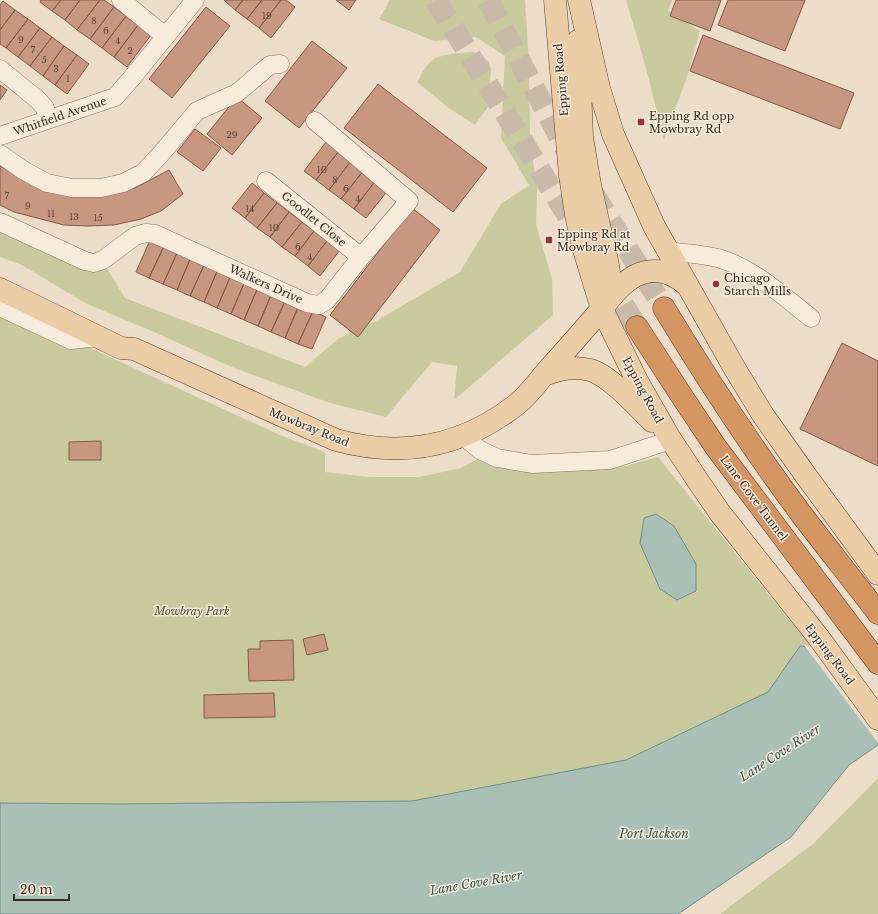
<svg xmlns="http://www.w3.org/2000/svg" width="878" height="914" viewBox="0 0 878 914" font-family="'Libre Baskerville',serif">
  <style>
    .green { fill: #c9c99e }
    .water { fill: #aac0b7; stroke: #718e84 }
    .pier { fill: #ecddc9 }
    .building { fill: #c79782; stroke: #845847 }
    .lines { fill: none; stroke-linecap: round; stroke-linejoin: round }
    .highway-tunnel { stroke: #c8b9a8; stroke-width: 22; stroke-dasharray: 22 11; stroke-linecap: butt }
    .minor-casing { stroke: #87705f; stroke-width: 19 }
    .major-casing { stroke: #553f33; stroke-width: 23 }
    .highway-casing { stroke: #553f33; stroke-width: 23 }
    .minor { stroke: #f7ecdc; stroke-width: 18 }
    .major { stroke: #ebcda5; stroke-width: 22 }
    .highway { stroke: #d39562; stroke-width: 22 }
    .poi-dot { fill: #91343f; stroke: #f3e9d9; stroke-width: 1.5 }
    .labels { text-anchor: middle; stroke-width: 3; stroke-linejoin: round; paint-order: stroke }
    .number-label { font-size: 9px; fill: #5c453a }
    .street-label { font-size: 11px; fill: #382a22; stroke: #f3e9d9 }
    .poi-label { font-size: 11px; fill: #382a22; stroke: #f3e9d9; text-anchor: start }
    .park-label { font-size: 11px; font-style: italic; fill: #4d532a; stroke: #f3e9d9 }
    .water-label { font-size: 12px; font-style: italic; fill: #325750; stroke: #f3e9d9 }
  </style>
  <rect width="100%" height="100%" fill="#ecddc9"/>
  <!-- green -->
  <path class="green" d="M390,0H525L529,63L530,141L537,188L536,224L552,279L553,315L454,400L457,366L432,362L386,417L330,403L234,368L154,332L87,304L22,265L0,257V232L103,262L125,298L305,367L338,339L378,320L460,272L501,204L529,185L501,138L505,56L476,37L434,41L379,19Z
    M626,0H672L668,11L700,31L689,71L664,140L646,68Z
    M474,52L489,62L491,71L488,107L475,125L450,109L417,82C421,75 426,64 434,59C443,54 463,52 474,52Z
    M0,301L66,337L280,435L325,452V472L369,477H419L461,468L481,457L533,471L626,466L658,457L811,647H800L768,692L626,760L412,801L120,804L0,803Z
    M878,778V914H720L814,843Z"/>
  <!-- water -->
  <path class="water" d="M656,514L674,526L696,564V591L677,600L660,589L640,543L644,518Z
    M878,608V745L849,765L791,837L678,914H0V803L120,804L412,801L626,760L768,692L800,646L811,647Z"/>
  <!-- pier -->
  <path class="pier" d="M878,606V743L804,645H810Z"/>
  <!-- building -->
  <path class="building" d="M41,0H61L52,11L40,2Z
    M61,0H80L65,20L52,11Z
    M80,0H100L77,30L65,20Z
    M100,0H104L114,7L90,39L77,30Z
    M224,0H243L235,10Z
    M243,0H262L247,19L235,10Z
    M262,0H281L259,28L247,19Z
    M281,0H286L295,7L271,38L259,28Z
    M336,0H356L349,10Z
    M676,0H721L710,31L670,16Z
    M728,0H805L785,51L718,25Z
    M3,1L15,10L0,30V5Z
    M114,7L126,16L102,48L90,39Z
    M206,7L230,26L172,98L149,79Z
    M15,10L28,19L6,48L0,44V30Z
    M126,16L138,25L114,57L102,48Z
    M28,19L40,28L18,57L6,48Z
    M138,25L151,35L127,67L114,57Z
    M40,28L52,37L30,66L18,57Z
    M703,35L854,93L840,129L690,71Z
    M52,37L64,46L43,76L30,66Z
    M312,41L347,68L299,128L265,101Z
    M64,46L77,55L55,85L43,76Z
    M77,55L89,64L67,94L55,85Z
    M378,84L487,168L453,212L344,128Z
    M0,85L7,90L0,100Z
    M237,97L262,118L232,155L207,134Z
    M195,129L221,148L203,171L177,152Z
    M326,142L339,151L316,180L304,171Z
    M339,151L351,161L329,190L316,180Z
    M351,161L364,170L341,199L329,190Z
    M0,166L28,180L91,193L135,188L169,170L183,194L161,211L141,219L114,225L88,226L64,225L14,212L0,205Z
    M364,170L376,180L354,209L341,199Z
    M376,180L389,189L366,218L354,209Z
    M252,183L264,193L245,218L232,208Z
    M264,193L277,203L257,228L245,218Z
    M277,203L289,212L270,237L257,228Z
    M412,208L440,230L358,337L330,315Z
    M289,212L302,222L282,247L270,237Z
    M302,222L314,231L295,256L282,247Z
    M314,231L327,241L308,266L295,256Z
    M150,240L164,246L149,278L136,272Z
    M327,241L340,250L320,276L308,266Z
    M164,246L178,251L163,284L149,278Z
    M178,251L191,257L177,290L163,284Z
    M191,257L205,263L190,296L177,290Z
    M205,263L218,269L204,302L190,296Z
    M218,269L231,275L217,308L204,302Z
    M231,275L245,281L231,314L217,308Z
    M245,281L258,287L244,320L231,314Z
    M258,287L272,293L258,326L244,320Z
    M272,293L286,299L271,332L258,326Z
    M286,299L299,305L285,338L271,332Z
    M299,305L313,311L298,344L285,338Z
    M313,311L326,317L312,349L298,344Z
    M842,343L878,361V466L800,429Z
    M101,441V460H69V442Z
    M324,634L328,650L307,655L303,639Z
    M293,640L294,680L249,681L248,649H260V641Z
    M274,693L275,717L204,718V695Z"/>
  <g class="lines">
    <!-- highway-tunnel -->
    <path class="highway-tunnel" d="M436,0L579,234
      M488,0L568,153
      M593,193L664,308
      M606,277L637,327"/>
    <defs>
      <path id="minor" d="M121,0L165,36
        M0,69L38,100L45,108L47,120
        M0,136L115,97L131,79L195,0
        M0,154L23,170L47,183L72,188H101L123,183L143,173L160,155L197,111L237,93L270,65L280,64
        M266,181L361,257
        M0,222L85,261L94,263L103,260L135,236L146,233L155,234L307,303L319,305L327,300L361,257L409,201L315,121
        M666,251C683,253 701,254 718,258C753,268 783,296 811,318
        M0,307L71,340L99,337
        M463,436L480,450L497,458L532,464L610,460L671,440"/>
      <path id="major" d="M555,0L570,175L576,215L584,250L602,309L637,381L669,437L698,481L720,513L819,638L878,719
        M579,0L599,88L613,134L654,226L735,369L763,415L804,473L878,574
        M578,41L582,137L590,185L608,265L610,280L608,301
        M0,289L121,348L134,349L336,440C401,458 462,447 516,405C529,395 538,381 549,369C566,350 583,331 599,312C610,299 620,284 635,276C654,266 673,272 688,286
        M544,375C559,369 574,366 590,370C609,375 637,406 652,421"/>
      <path id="highway" d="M664,308C707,379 752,448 802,515C827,548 853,580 878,613
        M637,327L683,398L715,446L878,663"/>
    </defs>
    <!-- minor casing -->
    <use href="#minor" class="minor-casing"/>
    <!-- major casing -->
    <use href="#major" class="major-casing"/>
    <!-- highway casing -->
    <use href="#highway" class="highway-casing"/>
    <!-- minor -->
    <use href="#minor" class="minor"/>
    <!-- major -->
    <use href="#major" class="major"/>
    <!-- highway -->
    <use href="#highway" class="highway"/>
  </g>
  <!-- markers -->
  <g class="poi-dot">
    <rect x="637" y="118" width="8" height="8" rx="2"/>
    <rect x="545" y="236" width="8" height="8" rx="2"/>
    <circle cx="716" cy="284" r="4"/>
  </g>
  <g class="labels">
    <!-- number labels -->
    <g class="number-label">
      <text x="267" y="19">19</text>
      <text x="94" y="24">8</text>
      <text x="106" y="34">6</text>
      <text x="21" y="43">9</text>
      <text x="118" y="44">4</text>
      <text x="33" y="53">7</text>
      <text x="130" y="54">2</text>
      <text x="44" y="63">5</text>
      <text x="56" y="72">3</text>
      <text x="68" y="82">1</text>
      <text x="232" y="138">29</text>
      <text x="322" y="173">10</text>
      <text x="335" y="183">8</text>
      <text x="346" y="192">6</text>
      <text x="7" y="199">7</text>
      <text x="358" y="202">4</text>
      <text x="28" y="209">9</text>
      <text x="250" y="212">14</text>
      <text x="51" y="217">11</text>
      <text x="74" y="220">13</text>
      <text x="98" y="221">15</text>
      <text x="274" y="231">10</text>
      <text x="298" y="250">6</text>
      <text x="310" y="260">4</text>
    </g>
    <!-- street labels -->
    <g class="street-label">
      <text transform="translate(561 80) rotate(-95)" y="4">Epping Road</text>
      <text transform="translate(60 116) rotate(-19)" y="4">Whitfield Avenue</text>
      <text transform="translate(314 219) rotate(39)" y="4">Goodlet Close</text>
      <text transform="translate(266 284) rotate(24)" y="4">Walkers Drive</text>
      <text transform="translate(643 390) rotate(62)" y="4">Epping Road</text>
      <text transform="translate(309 427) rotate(22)" y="4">Mowbray Road</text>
      <text transform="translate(754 498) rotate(53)" y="4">Lane Cove Tunnel</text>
      <text transform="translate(830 654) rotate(53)" y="4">Epping Road</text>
    </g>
    <!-- poi labels -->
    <g class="poi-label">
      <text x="649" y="120">Epping Rd opp<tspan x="649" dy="13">Mowbray Rd</tspan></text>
      <text x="557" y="238">Epping Rd at<tspan x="557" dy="13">Mowbray Rd</tspan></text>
      <text x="724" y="282">Chicago<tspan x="724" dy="13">Starch Mills</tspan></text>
    </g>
    <!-- park labels -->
    <g class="park-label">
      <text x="192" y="615">Mowbray Park</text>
    </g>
    <!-- water labels -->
    <g class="water-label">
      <text transform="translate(780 753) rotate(-33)" y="4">Lane Cove River</text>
      <text x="654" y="838">Port Jackson</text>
      <text transform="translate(476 883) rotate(-10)" y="4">Lane Cove River</text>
    </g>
  </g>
  <!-- scale -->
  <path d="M14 894v6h55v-6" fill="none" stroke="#382a22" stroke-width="2"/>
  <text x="20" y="894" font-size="12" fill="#382a22" stroke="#f3e9d9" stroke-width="3" paint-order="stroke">20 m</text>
</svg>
